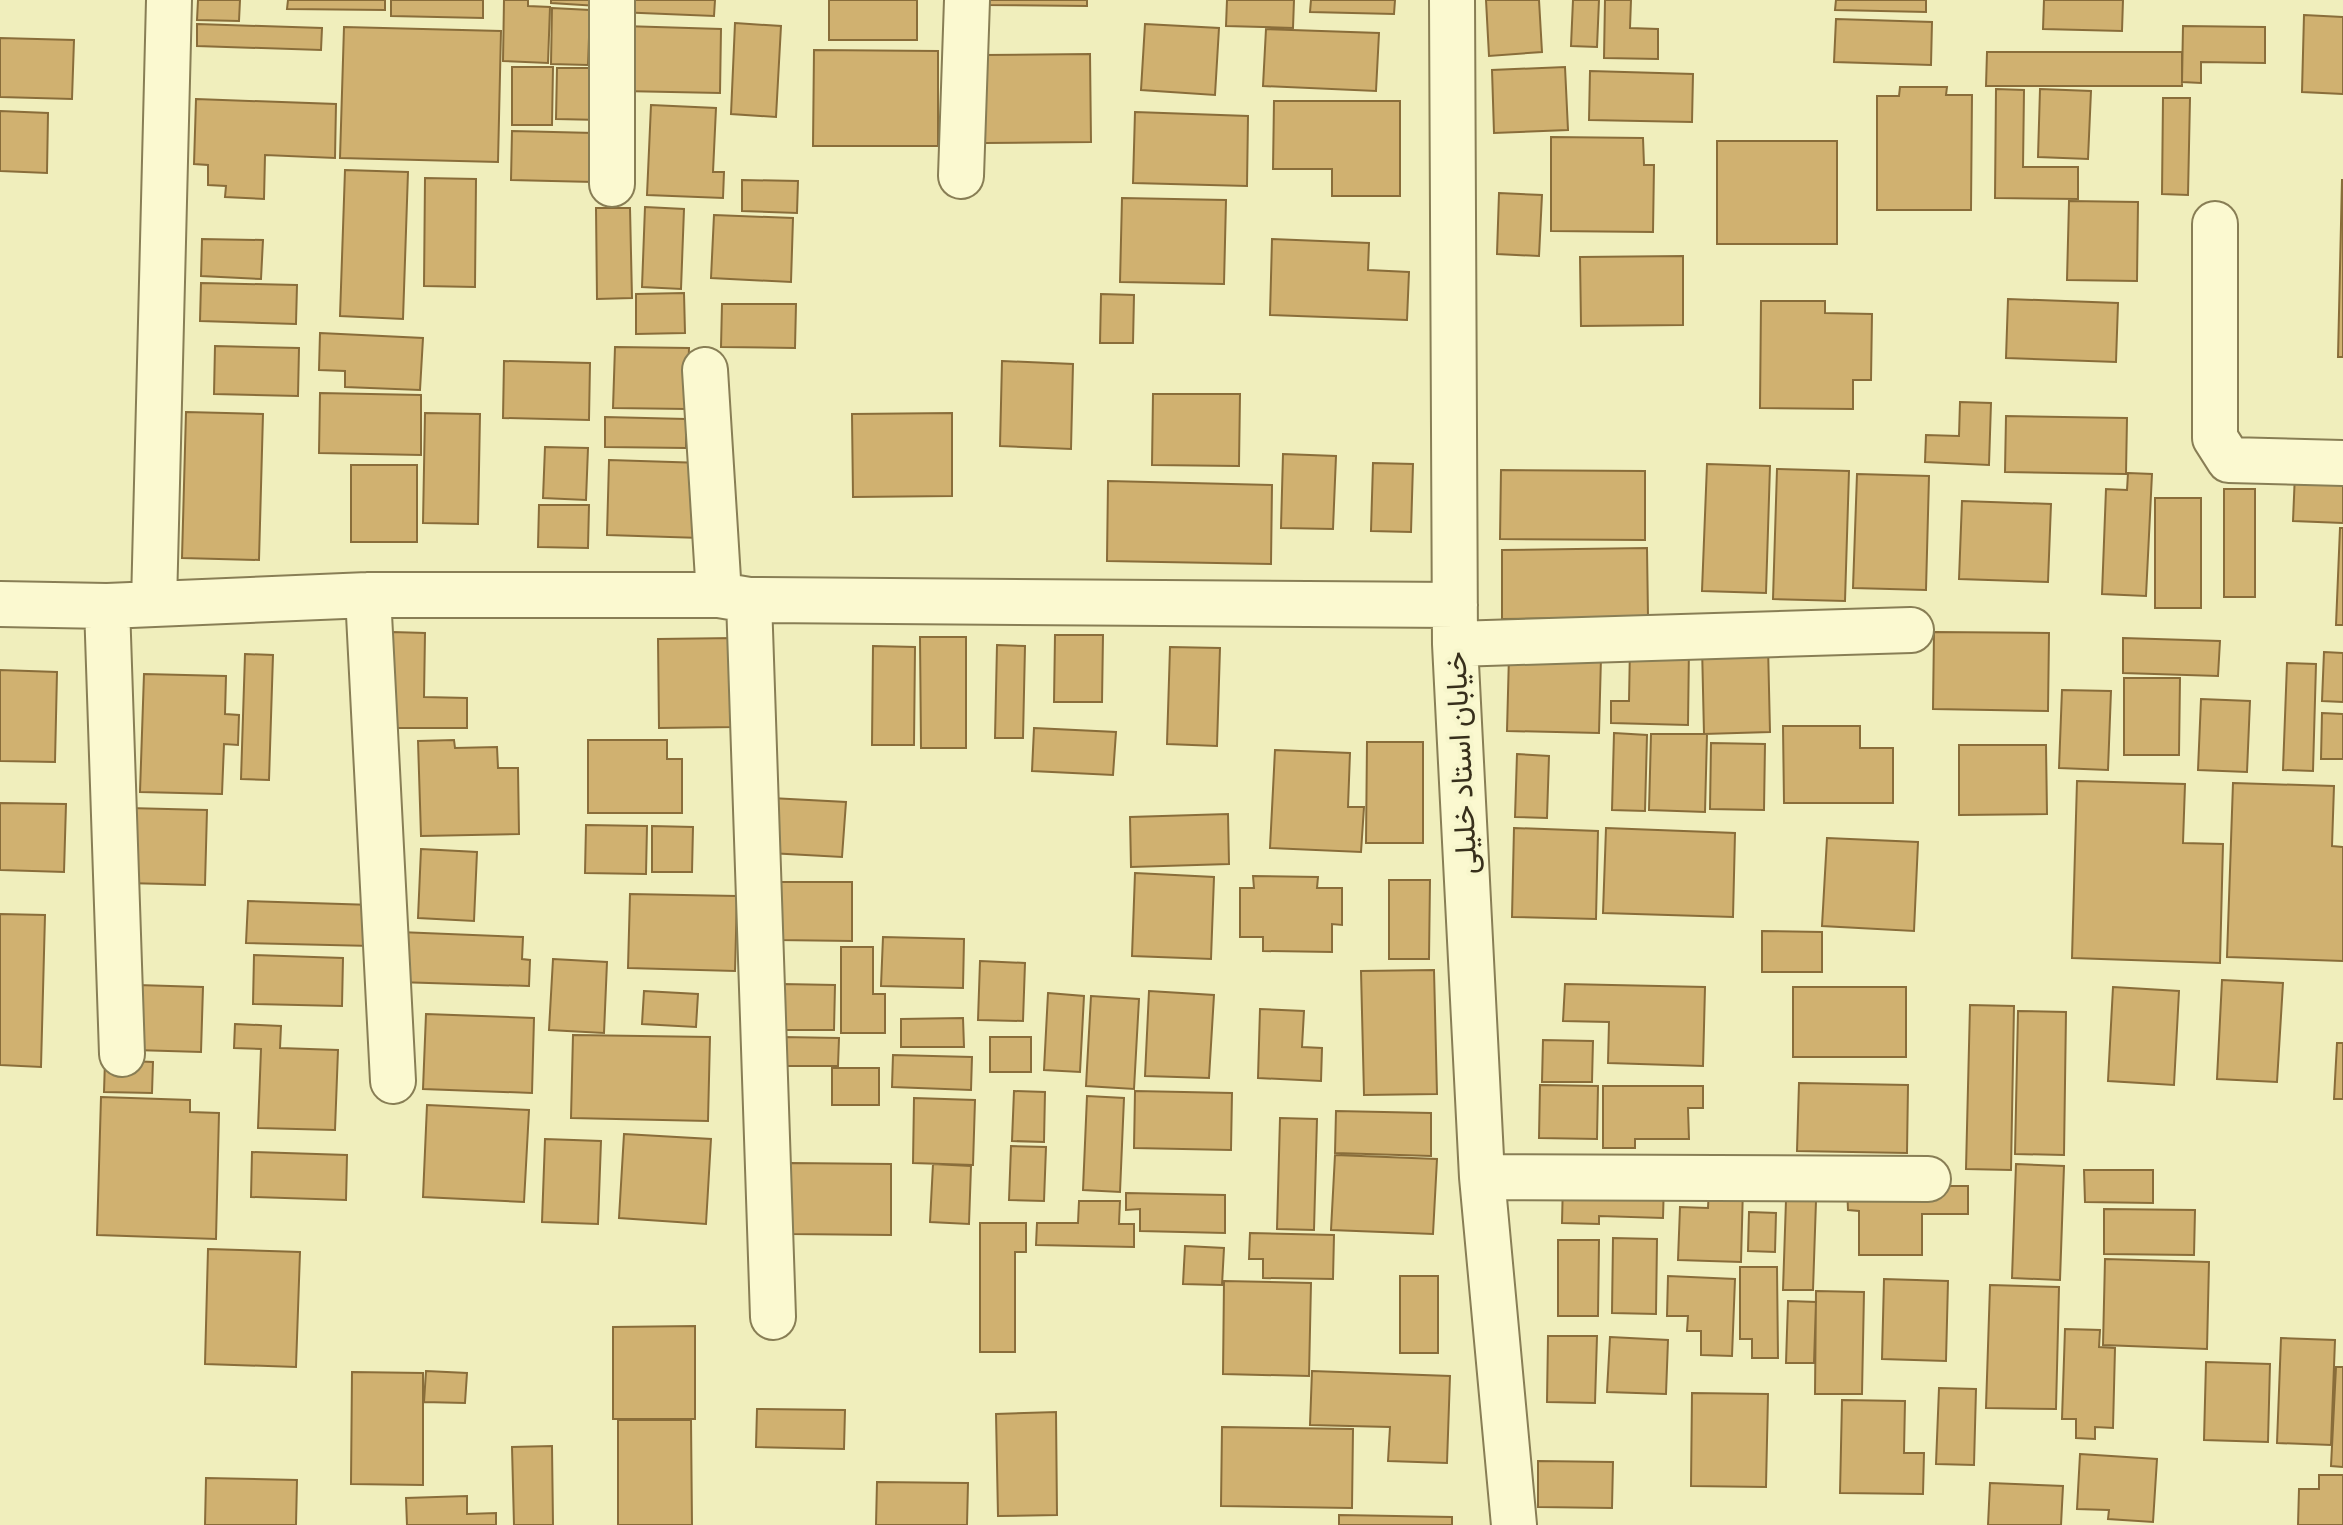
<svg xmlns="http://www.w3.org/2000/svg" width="2343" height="1525" viewBox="0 0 2343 1525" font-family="'Zilla Slab',Vazirmatn,serif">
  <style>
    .building { fill: #d0b170; stroke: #896d3a; stroke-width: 2 }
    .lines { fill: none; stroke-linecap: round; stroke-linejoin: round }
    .minor-casing { stroke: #887e55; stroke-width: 48 }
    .minor { stroke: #fbf9d0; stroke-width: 44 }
    .labels { text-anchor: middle; stroke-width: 8; stroke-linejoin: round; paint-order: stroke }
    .street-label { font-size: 30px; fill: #372f1b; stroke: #f7f6cc }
  </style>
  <rect width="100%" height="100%" fill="#f0eebc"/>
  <!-- building -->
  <path class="building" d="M198,0H240L239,21L197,20Z
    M288,0H385V10L287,9Z
    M391,0H483V18L391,16Z
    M504,0H528V6L550,7L548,63L503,61Z
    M551,0H598V6L551,3Z
    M618,0H715L714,16L617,12Z
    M829,0H917V40H829Z
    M983,0H1087V6L983,5Z
    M1227,0H1294L1293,28L1226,26Z
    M1311,0H1395L1394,14L1310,12Z
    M1486,0H1539L1542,52L1489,56Z
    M1573,0H1599L1597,47L1571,46Z
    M1605,0H1631L1630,28L1658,29V59L1604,58Z
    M1836,0H1926V12L1835,10Z
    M2044,0H2123L2122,31L2043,29Z
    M552,8L590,10L588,65L551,64Z
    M2304,15L2343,17V94L2302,92Z
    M1836,19L1932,22L1931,65L1834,62Z
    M735,23L781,26L776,117L731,114Z
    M197,24L322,28L321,50L197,46Z
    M1145,24L1219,28L1215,95L1141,90Z
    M623,26L721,29L720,93L622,91Z
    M2183,26L2265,27V63L2201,62V83L2182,82Z
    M344,27L501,31L498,162L340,158Z
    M1266,29L1379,33L1376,91L1263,86Z
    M0,38L74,40L72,99L0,97Z
    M814,50L938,51V146H813Z
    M1987,52H2182V86H1986Z
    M1090,54L1091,142L985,143L984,55Z
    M512,67H553L552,125H512Z
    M1565,67L1568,130L1494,133L1492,70Z
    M557,68H601V120L556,119Z
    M1590,71L1693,74L1692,122L1589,120Z
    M1900,87H1947L1946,95H1972L1971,210H1877V96H1899Z
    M1996,89L2024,90L2023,167H2078V199L1995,198Z
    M2040,89L2091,91L2088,159L2038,157Z
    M2163,98H2190L2188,195L2162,194Z
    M196,99L336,104L335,158L265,155L264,199L225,197L226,186L208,185V165L194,164Z
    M1274,101H1400V196H1332V169H1273Z
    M651,105L716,108L713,172H724L723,198L647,195Z
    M0,111L48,113L47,173L0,171Z
    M1135,112L1248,116L1247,186L1133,183Z
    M512,131L594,133L593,182L511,180Z
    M1551,137L1643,138L1644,165H1654L1653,232L1551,231Z
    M1717,141H1837V244H1717Z
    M345,170L408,172L403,319L340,316Z
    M425,178L476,179L475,287L424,286Z
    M742,180L798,181L797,213L742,211Z
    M2342,180H2343V357H2338Z
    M1499,193L1542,195L1539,256L1497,254Z
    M1122,198L1226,200L1224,284L1120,282Z
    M2069,201L2138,202L2137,281L2067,280Z
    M645,207L684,209L681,289L642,287Z
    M596,208H630L632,298L597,299Z
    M714,215L793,218L791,282L711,278Z
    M202,239L263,240L261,279L201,276Z
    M1272,239L1369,243L1368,270L1409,272L1407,320L1270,315Z
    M1683,256V325L1581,326L1580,257Z
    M201,283L297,285L296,324L200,321Z
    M684,293L685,333L636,334V294Z
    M1101,294L1134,295L1133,343H1100Z
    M2008,299L2118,303L2116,362L2006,358Z
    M1761,301H1825V313L1872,314L1871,380H1853V409L1760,408Z
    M722,304H796L795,348L721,347Z
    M320,333L423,338L420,390L345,387V371L319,370Z
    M215,346L299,348L298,396L214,394Z
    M615,347L689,348L687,409L613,408Z
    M504,361L590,363L589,420L503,418Z
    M1002,361L1073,364L1071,449L1000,446Z
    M320,393L421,395V455L319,453Z
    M1153,394H1240L1239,466L1152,465Z
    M1960,402L1991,403L1989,465L1925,462L1926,435L1959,436Z
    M186,412L263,414L259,560L182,558Z
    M425,413L480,414L478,524L423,523Z
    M952,413V496L853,497L852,414Z
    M2006,416L2127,418L2126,474L2005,472Z
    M605,417L686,419V448L605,447Z
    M545,447L588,448L586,500L543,498Z
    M1283,454L1336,456L1333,529L1281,528Z
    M609,460L703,463L701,538L607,535Z
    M1373,463L1413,464L1411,532L1371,531Z
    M1707,464L1770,466L1766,593L1702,591Z
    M351,465H417V542H351Z
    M1777,469L1849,471L1845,601L1773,599Z
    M1501,470L1645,471V540L1500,539Z
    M2128,473L2152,474L2146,596L2102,594L2106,489L2127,490Z
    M2295,473L2343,475V523L2293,521Z
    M1857,474L1929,476L1926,590L1853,588Z
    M1108,481L1272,485L1271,564L1107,561Z
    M2224,489H2255V597H2224Z
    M2155,498H2201V608H2155Z
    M1962,501L2051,504L2048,582L1959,579Z
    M539,505H589L588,548L538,547Z
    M2340,528H2343V625H2336Z
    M1647,548L1648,617L1502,619V550Z
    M392,632L425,633L424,697L467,698V728H390Z
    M1934,632L2049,633L2048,711L1933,709Z
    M1055,635H1103L1102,702H1054Z
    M920,637H966V748H921Z
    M735,638L737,727L659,728L658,639Z
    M2123,638L2220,641L2218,676L2123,673Z
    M997,645L1025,646L1023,738H995Z
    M1768,645L1770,732L1704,734L1702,646Z
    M873,646L915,647L914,745H872Z
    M1630,646H1689L1688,725L1611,723V701H1629Z
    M1170,647L1220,648L1217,746L1167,744Z
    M2324,652L2343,653V702L2322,701Z
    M245,654L273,655L269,780L241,779Z
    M1509,655L1601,657L1599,733L1507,731Z
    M2287,663L2316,664L2313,771L2283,770Z
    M0,670L57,672L55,762L0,761Z
    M144,674L226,676L225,714L239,715L238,745L224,744L222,794L140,792Z
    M2124,678H2180L2179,755H2124Z
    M2062,690L2111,691L2108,770L2059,768Z
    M2201,699L2250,701L2247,772L2198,770Z
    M2322,713L2343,714V759H2321Z
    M1783,726H1860V748H1893V803H1784Z
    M1034,728L1116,732L1113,775L1032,771Z
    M1614,733L1647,735L1645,811L1612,810Z
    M1651,734H1707L1705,812L1649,810Z
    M454,740L455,748L497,747L498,768H518L519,834L421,836L418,741Z
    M588,740H667V759H682V813H588Z
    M1367,742H1423V843H1366Z
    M1711,743L1765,744L1764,810L1710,809Z
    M1959,745H2046L2047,814L1959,815Z
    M1275,750L1350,753L1348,807H1364L1361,852L1270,848Z
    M1517,754L1549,756L1547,818L1515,817Z
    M2077,781L2185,784L2183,843L2223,844L2220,963L2072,958Z
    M2233,783L2334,786L2332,846L2343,847V961L2227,957Z
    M771,798L846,802L842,857L769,853Z
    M0,803L66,804L64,872L0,870Z
    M128,808L207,810L205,885L126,883Z
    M1228,814L1229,864L1131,867L1130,817Z
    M586,825L647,826L646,874L585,873Z
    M652,826L693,827L692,872H652Z
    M1514,828L1598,831L1596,919L1512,917Z
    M1606,828L1735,833L1733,917L1603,913Z
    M1827,838L1918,842L1914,931L1822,926Z
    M421,849L477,852L474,921L418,918Z
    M1135,873L1214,877L1211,959L1132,956Z
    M1253,876L1318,877L1317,888H1342V925L1332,924V952L1263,951V937H1240V888H1254Z
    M1389,880H1430L1429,959H1389Z
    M777,882H852V941L777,940Z
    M630,894L737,896L735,971L628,968Z
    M248,901L373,905L372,946L246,943Z
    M0,914L45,915L41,1067L0,1065Z
    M1762,931L1822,932V972H1762Z
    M399,932L523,937L522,959L530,960L529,986L397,982Z
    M883,937L964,939L963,988L881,986Z
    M841,947H873V994H885V1033H841Z
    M254,955L343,958L342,1006L253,1004Z
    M553,959L607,962L604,1033L549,1030Z
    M980,961L1025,963L1023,1021L978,1020Z
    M1434,970L1437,1094L1364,1095L1361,971Z
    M2222,980L2283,983L2277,1082L2217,1079Z
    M782,984L835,985L834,1030H782Z
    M1565,984L1705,987L1703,1066L1608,1063L1609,1022L1563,1021Z
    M137,985L203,987L201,1052L135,1050Z
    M1793,987H1906V1057H1793Z
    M2113,987L2179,991L2174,1085L2108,1081Z
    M644,991L698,994L696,1027L642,1024Z
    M1149,991L1214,995L1209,1078L1145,1076Z
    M1048,993L1084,996L1080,1072L1044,1070Z
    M1091,996L1139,999L1134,1089L1086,1086Z
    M1970,1005L2014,1006L2011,1170L1966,1169Z
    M1260,1009L1304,1011L1302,1047L1322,1048L1321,1081L1258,1078Z
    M2018,1011L2066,1012L2064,1155L2015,1154Z
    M426,1014L534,1018L532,1093L423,1089Z
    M963,1018L964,1047H901V1019Z
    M235,1024L281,1026L280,1048L338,1050L335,1130L258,1128L261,1049L234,1048Z
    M573,1035L710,1037L708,1121L571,1118Z
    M782,1037L839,1038L838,1066H782Z
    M990,1037H1031V1072H990Z
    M1543,1040L1593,1041L1592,1082H1542Z
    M2337,1043H2343V1099H2334Z
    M893,1055L972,1057L971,1090L892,1087Z
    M105,1060L153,1062L152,1093L104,1092Z
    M832,1068H879V1105H832Z
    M1799,1083L1908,1085L1907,1153L1797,1151Z
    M1540,1085L1598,1086L1597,1139L1539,1138Z
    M1603,1086H1703V1108H1688L1689,1139H1635V1148H1603Z
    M1014,1091L1045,1092L1044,1142L1012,1141Z
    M1135,1091L1232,1093L1231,1150L1134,1148Z
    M1087,1096L1124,1098L1120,1192L1083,1190Z
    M101,1097L190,1100V1112L219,1113L216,1239L97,1235Z
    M914,1098L975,1100L973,1165L913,1163Z
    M427,1105L529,1110L524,1202L423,1197Z
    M1336,1111L1431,1113V1156L1335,1153Z
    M1280,1118L1317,1119L1314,1230L1277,1229Z
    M624,1134L711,1139L706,1224L619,1218Z
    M545,1139L601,1141L598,1224L542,1222Z
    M1011,1146L1046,1147L1044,1201L1009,1200Z
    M252,1152L347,1155L346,1200L251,1197Z
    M1335,1155L1437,1159L1433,1234L1331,1230Z
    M789,1163L891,1164V1235L789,1234Z
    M933,1164L971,1166L969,1224L930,1222Z
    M2016,1164L2064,1166L2060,1280L2012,1278Z
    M2084,1170H2153V1203L2085,1202Z
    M1563,1180L1664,1182L1663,1218L1599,1216V1224L1562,1223Z
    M1709,1186L1743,1187L1741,1262L1678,1260L1680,1207L1708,1208Z
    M1847,1186H1968V1214H1922V1255H1859V1211L1848,1210Z
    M1126,1193L1225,1195V1233L1140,1231V1209L1126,1210Z
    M1786,1200L1816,1201L1813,1290H1783Z
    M1079,1201H1120L1119,1224H1134V1247L1036,1245L1037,1223H1078Z
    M2104,1209L2195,1210L2194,1255L2104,1254Z
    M1749,1212L1776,1213L1775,1252L1748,1251Z
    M980,1223H1026V1252H1015V1352H980Z
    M1250,1233L1334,1235L1333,1279L1263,1278V1259H1249Z
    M1613,1238L1657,1239L1656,1314L1612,1313Z
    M1558,1240H1599L1598,1316H1558Z
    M1185,1246L1224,1248L1222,1285L1183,1284Z
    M208,1249L300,1252L296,1367L205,1364Z
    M2105,1259L2209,1262L2207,1349L2103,1345Z
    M1740,1267H1777L1778,1358H1752V1339H1740Z
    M1400,1276H1438V1353H1400Z
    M1668,1276L1735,1279L1732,1356L1701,1355V1331H1687L1688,1316H1667Z
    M1884,1279L1948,1281L1946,1361L1882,1359Z
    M1224,1281L1311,1283L1309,1376L1223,1374Z
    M1990,1285L2059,1287L2056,1409L1986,1408Z
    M1816,1291L1864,1292L1862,1394H1815Z
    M1788,1301L1816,1302L1814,1363H1786Z
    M695,1326V1419H613V1327Z
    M2065,1329L2100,1330L2099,1347L2115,1348L2113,1428L2095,1427V1439L2076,1438V1419H2062Z
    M1548,1336H1597L1595,1403L1547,1402Z
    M1610,1337L1668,1340L1666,1394L1607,1392Z
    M2281,1338L2335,1340L2331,1445L2277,1443Z
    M2206,1362L2270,1364L2268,1442L2204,1440Z
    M2336,1367H2343V1467L2331,1466Z
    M426,1371L467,1373L465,1403L424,1402Z
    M1312,1371L1450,1376L1447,1463L1388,1461L1390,1427L1310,1425Z
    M352,1372L423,1373V1485L351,1484Z
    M1939,1388L1976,1389L1974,1465L1936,1464Z
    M1692,1393L1768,1394L1766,1487L1691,1486Z
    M1842,1400L1905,1401L1904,1453H1924L1923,1494L1840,1493Z
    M757,1409L845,1410L844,1449L756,1447Z
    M1056,1412L1057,1515L998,1516L996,1414Z
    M618,1420H691L692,1525H618Z
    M1222,1427L1353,1429L1352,1508L1221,1506Z
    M552,1446L553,1525H514L512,1447Z
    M2080,1454L2157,1459L2153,1522L2108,1519L2109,1510L2077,1509Z
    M1538,1461L1613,1462L1612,1508L1538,1507Z
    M2319,1475H2343V1525H2298L2299,1489H2319Z
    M206,1478L297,1480L296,1525H205Z
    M877,1482L968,1483L967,1525H876Z
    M1990,1483L2063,1486L2061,1525H1988Z
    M467,1496V1514L496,1513V1525H407L406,1498Z
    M1339,1515L1452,1517V1525H1339Z"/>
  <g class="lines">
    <defs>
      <path id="minor" d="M612,0V184
        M1452,0L1455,644L1482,1177L1514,1525
        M961,176L967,0
        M2215,224V438L2229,460L2343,463
        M705,370L719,595
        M368,595L393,1081
        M749,600L773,1317
        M0,604L107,606L368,595H719L749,600L1455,605
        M154,604L169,0
        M107,606L122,1054
        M1455,644L1911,630
        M1482,1177L1928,1179"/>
    </defs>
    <!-- minor casing -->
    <use href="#minor" class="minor-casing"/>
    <!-- minor -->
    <use href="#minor" class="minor"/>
  </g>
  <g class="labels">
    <!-- street labels -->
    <g class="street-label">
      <text transform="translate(1461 763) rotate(-93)" y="10">خیابان استاد خلیلی</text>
    </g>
  </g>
</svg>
